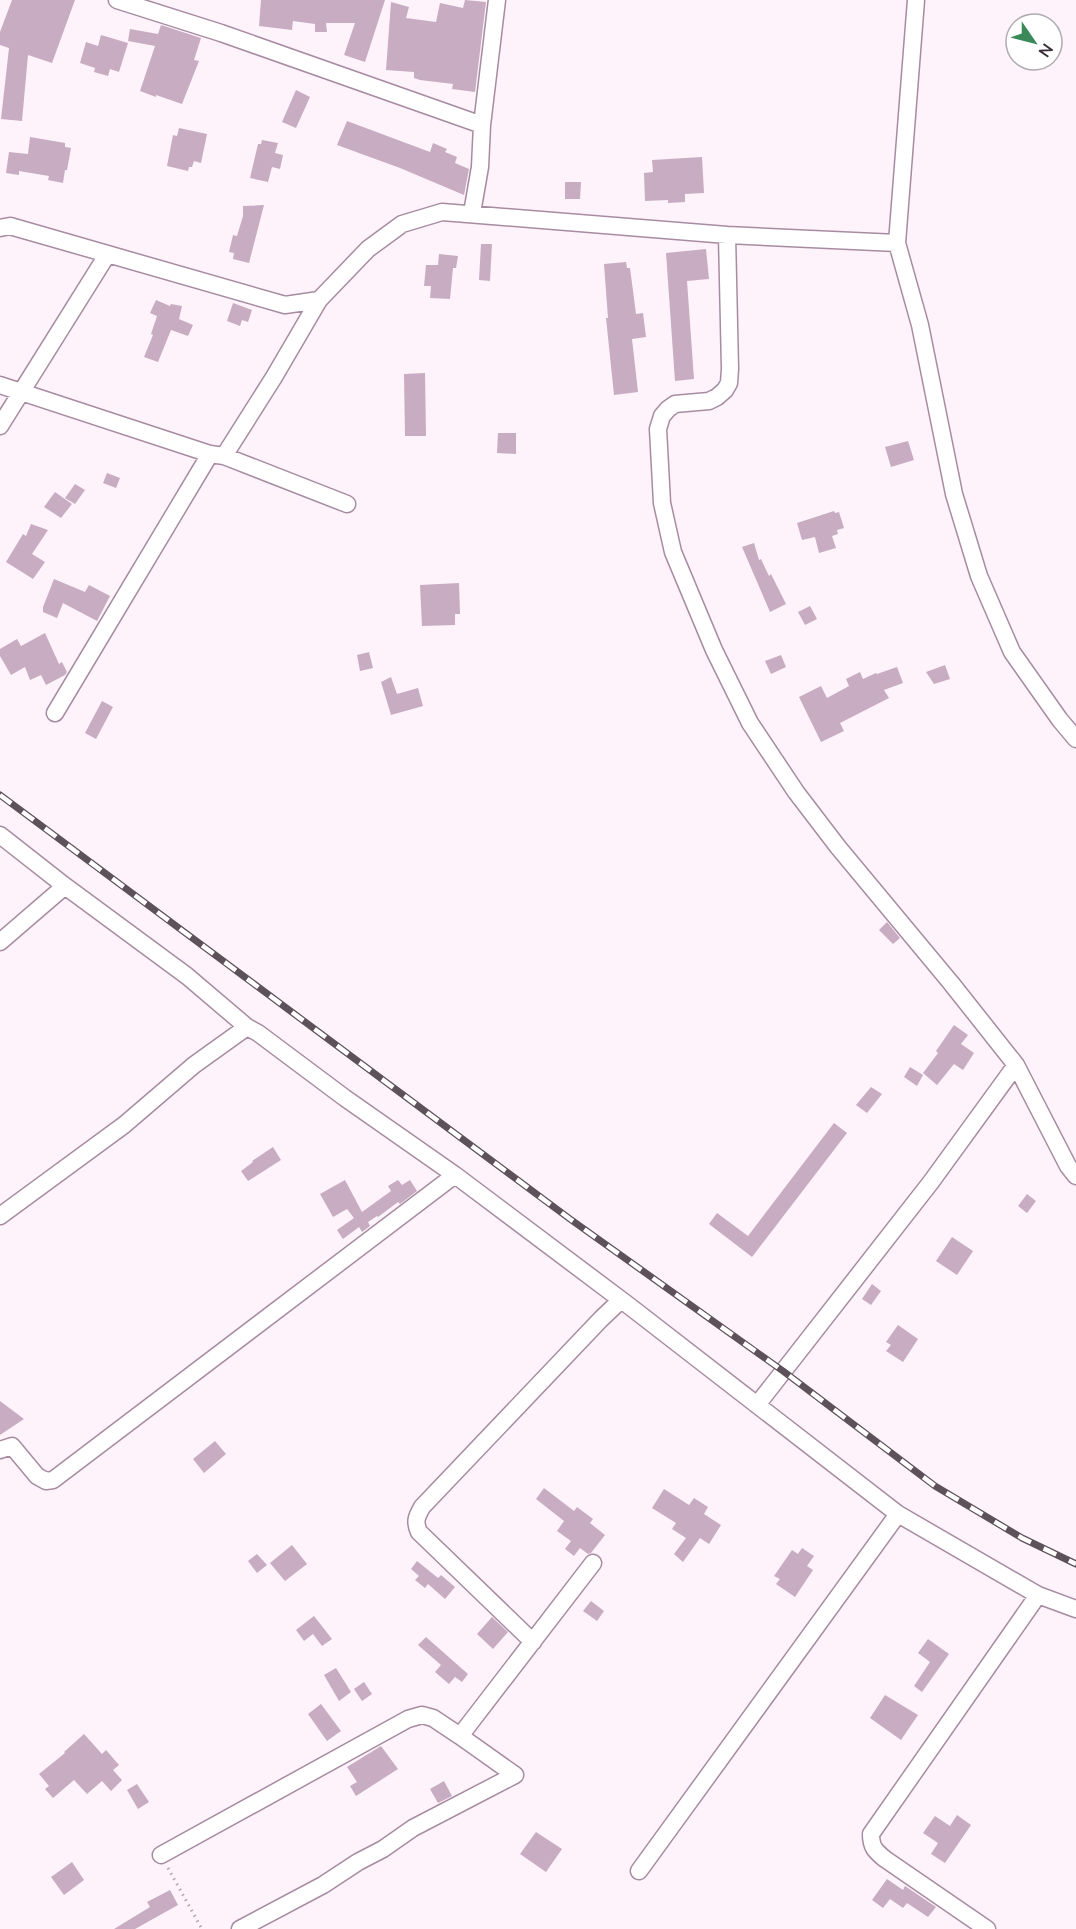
<svg xmlns="http://www.w3.org/2000/svg" width="1076" height="1929" viewBox="0 0 1076 1929" font-family="Mulish,sans-serif">
  <style>
    .building { fill: #c8acc1 }
    .lines { fill: none; stroke-linecap: round; stroke-linejoin: round }
    .minor-casing { stroke: #a78ca1; stroke-width: 19 }
    .path { stroke: #b0a5ad; stroke-width: 3; stroke-dasharray: 1.5 4.5; stroke-linecap: butt }
    .minor { stroke: #fff; stroke-width: 16 }
    .rail-casing { stroke: #5d525a; stroke-width: 7 }
    .rail { stroke: #fff; stroke-width: 4.5; stroke-dasharray: 14; stroke-linecap: butt }
  </style>
  <rect width="100%" height="100%" fill="#fef2fb"/>
  <!-- building -->
  <path class="building" d="M12,0H75L52,63L28,55L22,121L1,119L9,48L0,45V32Z
    M261,0H385L365,62L344,55L355,23H326L327,32H315V24L293,21L292,30L259,26Z
    M465,0L486,2L475,92L452,89L453,84L420,80L414,78V72L386,70L391,2L409,7L406,18L436,22L440,3L463,8Z
    M161,25L201,38L194,60L199,61L182,104L156,95V97L140,91L155,46L128,41L130,29L158,34Z
    M101,35L128,43L119,72L110,69L108,76L94,72L95,68L80,63L86,42L98,46Z
    M296,90L310,97L296,128L282,122Z
    M347,121L430,152L433,143L447,149L445,152L457,157L455,163L469,169L464,195L400,168L337,145Z
    M179,128L207,134L201,163L194,161L192,167H189L188,171L167,166L173,135L177,136Z
    M30,137L65,143V147L71,148L67,170H65L63,183L48,180L49,176L19,171V175L6,173L9,152L28,154Z
    M262,140L278,143L275,153L283,155L280,169L272,167L268,182L250,178L258,144H261Z
    M702,157L704,193L685,194V202L668,203V200L645,201L644,173L653,172L652,160Z
    M565,182H581L580,199H565Z
    M264,205L249,263L233,259L234,253L229,252L233,235L237,236L243,216V206Z
    M481,244H492L490,281L479,280Z
    M706,249L709,279L687,281L694,379L675,381L666,253Z
    M439,254L458,256L456,268H453L450,299L430,298L431,286H424L426,265H438Z
    M626,262L627,268H630L636,314L643,313L646,337L632,339L638,392L614,395L606,318H608L604,264Z
    M156,300L170,306L171,304L182,306L179,319L193,325L188,336L171,330L158,362L144,357L153,335L151,334L157,316L150,313Z
    M233,303L252,310L248,322L242,320L240,326L227,321Z
    M425,373L426,436H405L404,374Z
    M498,433H516V454L497,453Z
    M908,441L914,460L891,467L885,447Z
    M107,473L120,478L116,488L103,483Z
    M75,484L85,490L75,504L65,498Z
    M55,492L72,504L61,518L44,507Z
    M834,511L835,513L839,512L844,528L837,530L838,534L832,536L836,548L819,553L815,537L802,540L797,523Z
    M31,524L48,530L32,554L45,562L33,579L6,562L23,534L26,536Z
    M754,543L759,560L761,559L769,576L771,574L786,604L770,612L742,547Z
    M54,579L85,592L89,585L110,596L97,621L63,603L57,618L43,612V607Z
    M459,583L460,614H455V625L422,626L420,585Z
    M810,606L817,619L805,625L798,612Z
    M45,633L59,664L62,662L67,672L65,675L46,685L41,675L30,680L25,667L11,675L0,656V649L17,639L21,646Z
    M369,652L373,668L360,671L357,655Z
    M781,655L786,667L771,674L765,661Z
    M945,665L950,679L934,684L926,672Z
    M897,667L903,683L884,690L889,698L840,723L844,731L821,742L799,697L821,686L827,698L849,686L846,679L860,672L863,679L876,673L877,674Z
    M391,677L397,694L418,688L423,706L391,715L381,682Z
    M102,701L113,707L96,739L85,733Z
    M887,922L900,938L893,944L879,930Z
    M954,1025L968,1035L961,1044L974,1053L963,1070L954,1064L937,1085L923,1073L938,1053L936,1051Z
    M910,1067L923,1075L917,1086L904,1077Z
    M871,1087L882,1094L867,1113L856,1105Z
    M834,1123L847,1133L752,1257L709,1224L717,1213L748,1236Z
    M273,1147L281,1160L248,1181L241,1171L253,1162L252,1161Z
    M345,1180L362,1212L391,1191L388,1186L398,1180L402,1185L410,1180L417,1191L400,1204L398,1202L378,1217L377,1216L368,1222L370,1226L362,1232L359,1227L343,1239L337,1230L354,1218L347,1209L333,1217L320,1194Z
    M1027,1194L1036,1201L1027,1213L1018,1206Z
    M952,1237L973,1251L957,1275L936,1261Z
    M872,1284L881,1291L871,1305L862,1299Z
    M898,1325L918,1339L903,1362L886,1351L891,1345L886,1342Z
    M0,1401L24,1419L0,1435Z
    M215,1441L226,1454L204,1473L193,1459Z
    M544,1488L574,1511L577,1507L593,1519L590,1523L605,1535L591,1553L588,1554L580,1548L574,1556L565,1549L571,1541L557,1531L564,1521L536,1499Z
    M664,1489L689,1505L694,1498L708,1507L704,1514L721,1525L709,1544L700,1538L683,1562L674,1554L686,1538L672,1529L676,1523L652,1508Z
    M292,1545L307,1564L285,1581L270,1563Z
    M802,1548L814,1556L807,1566L813,1570L795,1597L776,1584L780,1579L774,1576L792,1550L798,1554Z
    M257,1554L267,1565L257,1573L248,1561Z
    M417,1561L438,1578L441,1575L455,1587L445,1599L428,1584L425,1588L415,1580L419,1576L411,1569Z
    M591,1601L604,1611L597,1621L583,1611Z
    M314,1616L332,1639L322,1646L313,1634L304,1641L296,1630Z
    M492,1617L508,1632L493,1649L477,1634Z
    M426,1637L468,1674L462,1682L455,1677L449,1684L435,1672L441,1665L418,1645Z
    M928,1639L949,1654L922,1692L914,1686L930,1662L918,1653Z
    M336,1668L351,1692L339,1701L324,1675Z
    M364,1682L372,1694L362,1701L354,1689Z
    M885,1695L918,1715L901,1740L870,1718Z
    M321,1704L341,1731L327,1741L308,1714Z
    M84,1734L102,1754L106,1750L119,1765L113,1770L122,1780L111,1791L102,1781L87,1794L74,1780L53,1798L45,1789L49,1786L39,1774L65,1753L64,1752Z
    M381,1746L398,1769L356,1796L350,1786L357,1782L347,1767Z
    M444,1781L452,1796L438,1803L430,1789Z
    M137,1784L149,1802L138,1809L127,1790Z
    M957,1815L971,1825L945,1863L931,1854L938,1843L923,1833L935,1816L950,1826Z
    M536,1832L562,1849L546,1872L520,1854Z
    M72,1862L84,1880L64,1895L51,1877Z
    M887,1879L903,1890L905,1886L936,1907L928,1917L907,1903L903,1908L890,1899L883,1908L872,1900Z
    M170,1890L178,1905L135,1929H114L150,1907L147,1902Z"/>
  <g class="lines">
    <defs>
      <path id="minor" d="M117,0L221,33L482,125L480,167L472,213
        M482,125L497,0
        M0,228L10,226L285,305L319,300
        M727,235L730,369L729,383L725,390L717,397L709,401L675,404L668,409L662,416L658,429L662,503L673,552L714,650L750,723L796,792L838,847L951,983L1016,1065L1068,1166L1076,1176
        M897,243L920,325L954,494L979,576L1012,652L1060,720L1076,739
        M0,385L210,454L224,456L347,504
        M0,426L107,255
        M224,456L274,377L319,300L368,249L402,224L442,212L727,235L897,243L916,0
        M55,713L210,454
        M0,835L65,886L187,976L247,1027L258,1033L345,1098L455,1175L628,1305L898,1514L1038,1595L1076,1609
        M0,942L65,886
        M0,1216L124,1125L194,1065L247,1027
        M757,1405L931,1182L1016,1065
        M0,1450L12,1446L37,1476L46,1481L53,1480L455,1175
        M533,1642L419,1532C414,1521 417,1516 422,1507L601,1319L621,1300
        M161,1855L408,1719L422,1715L433,1718L460,1736
        M639,1871L898,1514
        M240,1929L323,1885L358,1862L383,1849L413,1828L515,1775L460,1736L593,1563
        M987,1929L885,1859C875,1851 871,1847 871,1834L1038,1595"/>
    </defs>
    <!-- minor casing -->
    <use href="#minor" class="minor-casing"/>
    <!-- path -->
    <path class="path" d="M168,1868L202,1929"/>
    <!-- minor -->
    <use href="#minor" class="minor"/>
    <defs>
      <path id="rail" d="M0,795L570,1219L783,1371L935,1486L1022,1538L1076,1564"/>
    </defs>
    <!-- rail casing -->
    <use href="#rail" class="rail-casing"/>
    <!-- rail -->
    <use href="#rail" class="rail"/>
  </g>
  <!-- north arrow -->
  <g transform="translate(1034 42) rotate(125)"><circle r="28" fill="#ffffff" stroke="#b0abaf" stroke-width="1.5"/>
  <path d="M0-4.5L10 22L0 15L-10 22Z" fill="#3a8959"/>
  <text y="-9" font-size="16" font-weight="bold" text-anchor="middle" fill="#392e36">N</text>
  </g>
</svg>
